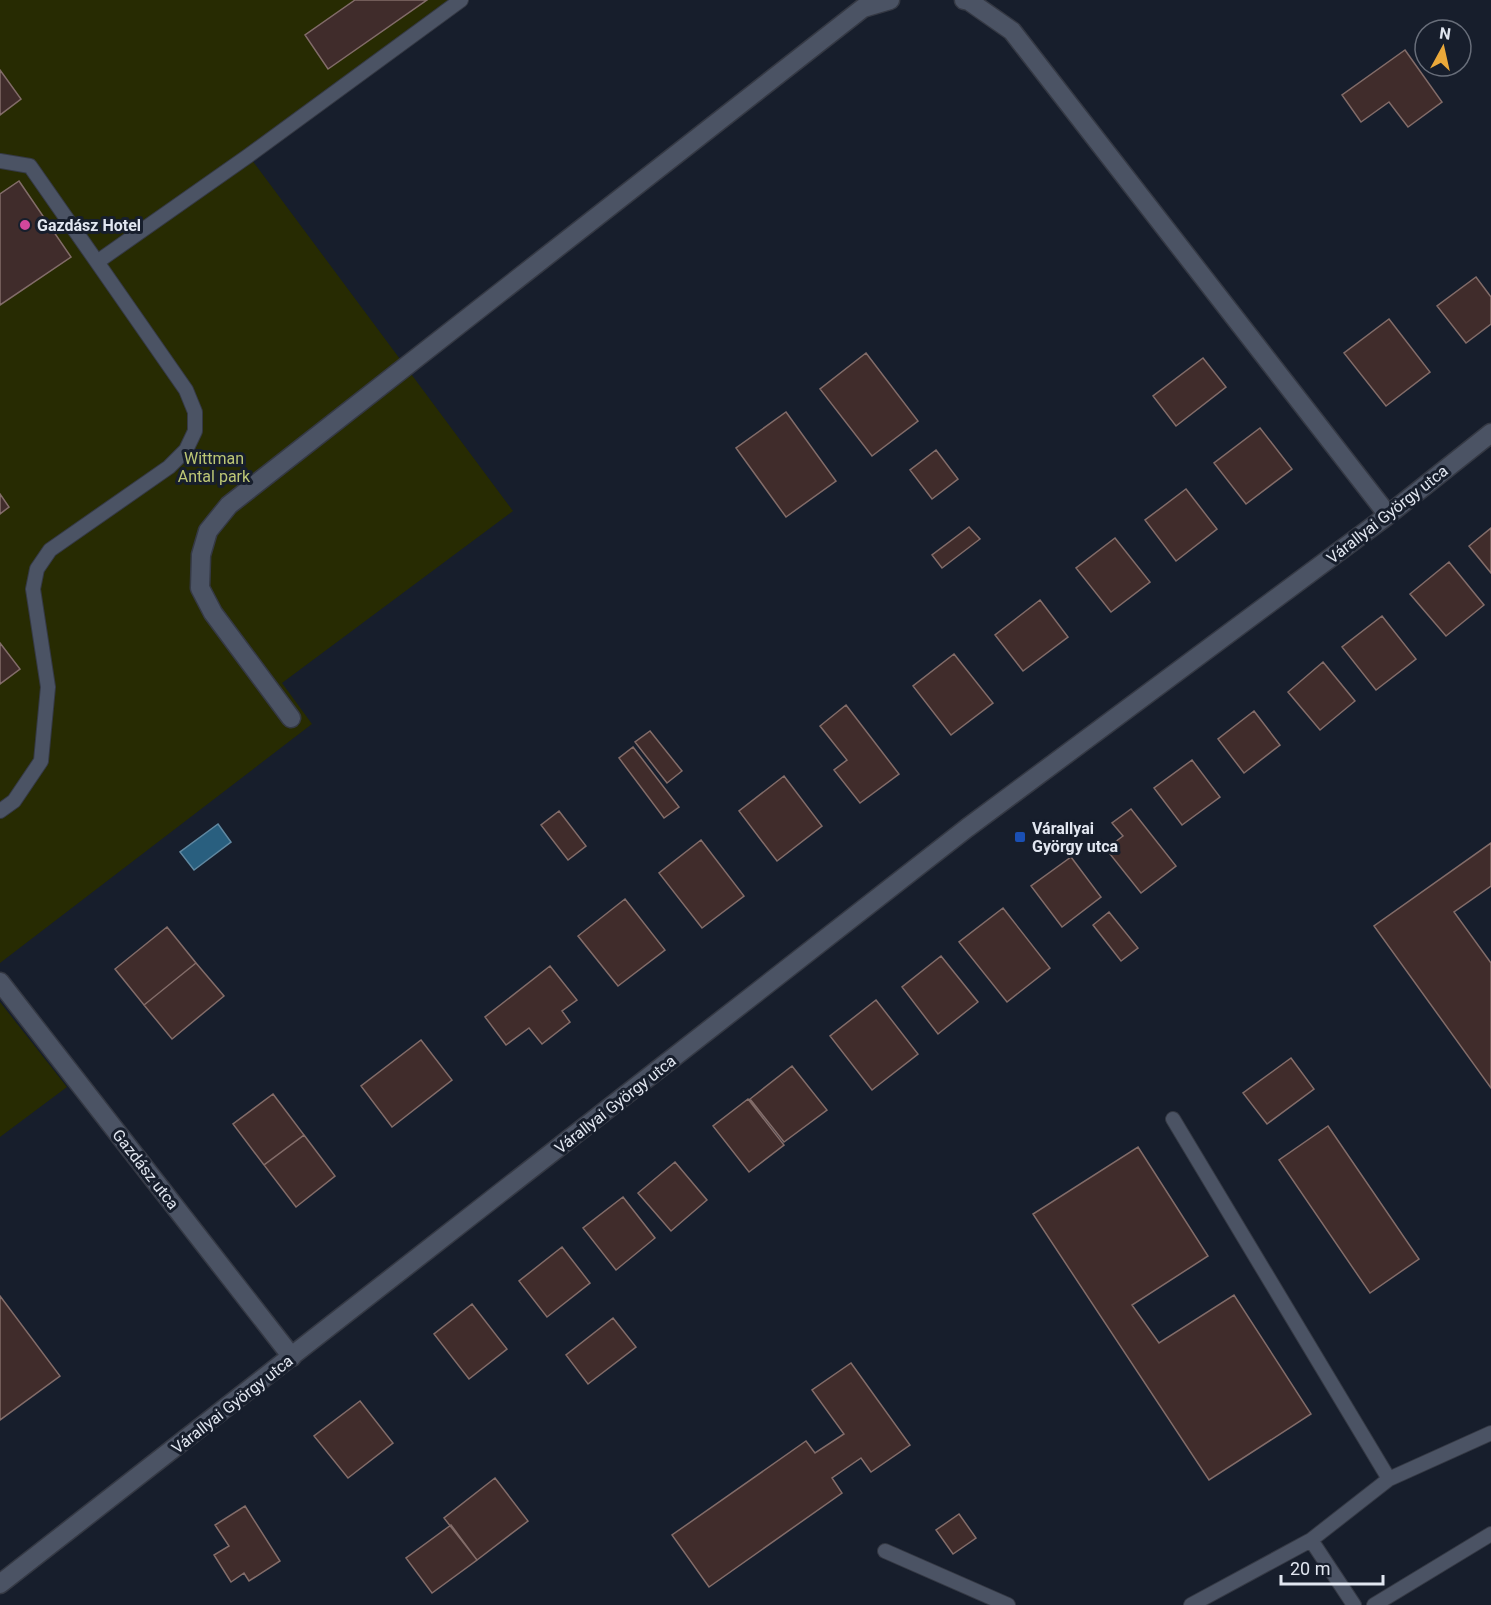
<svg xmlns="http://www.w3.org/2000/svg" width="1491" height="1605" viewBox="0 0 1491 1605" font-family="Roboto,sans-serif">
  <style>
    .green { fill: #272b02 }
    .water { fill: #295f7f; stroke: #6088a1; stroke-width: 1.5 }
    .building { fill: #402c2b; stroke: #826c69; stroke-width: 1.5 }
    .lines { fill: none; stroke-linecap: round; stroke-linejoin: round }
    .lane-casing { stroke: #353944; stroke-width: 16 }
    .street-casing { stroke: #353944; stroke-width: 21 }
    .lane { stroke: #4b5364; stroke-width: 14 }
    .street { stroke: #4b5364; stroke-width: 18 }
    .hotel-dot { fill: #d1479c; stroke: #171e2c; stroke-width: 2 }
    .transit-dot { fill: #1a4fb4; stroke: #171e2c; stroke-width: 2 }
    .labels { text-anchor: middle; stroke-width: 6; stroke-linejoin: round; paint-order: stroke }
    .poi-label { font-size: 16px; font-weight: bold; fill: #e1e6f0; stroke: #171e2c; text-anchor: start }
    .park-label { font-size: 16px; fill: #bdc775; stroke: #171e2c }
    .street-label { font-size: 16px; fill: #e1e6f0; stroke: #171e2c }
  </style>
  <rect width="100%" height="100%" fill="#171e2c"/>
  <!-- green -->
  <path class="green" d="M0,0H461L249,156L513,511L282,683L312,724L0,963Z
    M0,1002L67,1087L0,1137Z"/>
  <!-- water -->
  <path class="water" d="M218,824L231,842L194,870L180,852Z"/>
  <!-- building -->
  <path class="building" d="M355,0H427L328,69L305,35Z
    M1405,50L1442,102L1408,127L1389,102L1361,122L1342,95Z
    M0,70L21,99L0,115Z
    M19,181L71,257L0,305V194Z
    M1476,277L1491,297V324L1466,343L1437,306Z
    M1389,319L1430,372L1386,406L1344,353Z
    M866,353L918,421L872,456L820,389Z
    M1203,358L1226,387L1176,426L1153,396Z
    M786,412L836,481L786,517L736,448Z
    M1260,428L1292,469L1246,504L1214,463Z
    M936,450L958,479L932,499L910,470Z
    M1186,489L1217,529L1176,561L1145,520Z
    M0,494L9,507L0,514Z
    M969,527L980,539L942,568L932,555Z
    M1491,528V573L1469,546Z
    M1115,538L1150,582L1111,612L1076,568Z
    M1449,562L1484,605L1446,636L1410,594Z
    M1040,600L1068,637L1023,671L995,635Z
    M1382,616L1416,659L1376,690L1342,647Z
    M0,643L20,669L0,684Z
    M954,654L993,703L951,735L913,686Z
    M1323,662L1355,701L1320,730L1288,692Z
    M846,705L899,774L860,803L834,770L847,760L820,726Z
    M1254,711L1280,745L1244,773L1218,739Z
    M650,731L682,771L667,783L635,742Z
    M633,747L679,807L664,818L619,758Z
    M1192,760L1220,797L1182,825L1154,788Z
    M784,776L822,826L777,861L739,811Z
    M1131,809L1176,866L1141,893L1106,849L1123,836L1112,823Z
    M559,811L586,846L568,860L541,825Z
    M701,840L744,896L702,928L659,873Z
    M1491,843V886L1454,912L1491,963V1088L1374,926Z
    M1071,857L1101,897L1062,927L1031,886Z
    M625,899L665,950L618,986L578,936Z
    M1003,908L1050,968L1007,1002L959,942Z
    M1109,912L1138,948L1121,961L1093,925Z
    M167,927L196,963L144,1005L115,969Z
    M941,956L978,1002L938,1034L902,987Z
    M196,963L224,996L172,1039L144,1005Z
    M550,966L577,1000L562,1011L570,1022L542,1044L529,1028L506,1045L485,1017Z
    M876,1000L918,1054L872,1090L830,1036Z
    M421,1040L452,1080L392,1127L361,1086Z
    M1291,1058L1314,1089L1267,1124L1243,1093Z
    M792,1066L827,1110L784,1142L750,1099Z
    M273,1094L304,1135L264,1165L233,1124Z
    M748,1099L784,1145L749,1172L713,1126Z
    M1328,1126L1419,1259L1370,1293L1279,1160Z
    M304,1135L335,1176L296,1207L264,1165Z
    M1138,1147L1208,1256L1132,1305L1159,1343L1234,1295L1311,1414L1209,1480L1033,1214Z
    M675,1162L707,1200L671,1231L638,1193Z
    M623,1197L655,1238L616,1270L583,1228Z
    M562,1247L590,1283L547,1317L519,1281Z
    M0,1296L60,1376L0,1420Z
    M472,1304L507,1349L469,1379L434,1334Z
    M613,1318L636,1347L588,1384L566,1355Z
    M851,1363L910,1445L871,1472L861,1458L832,1478L842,1493L709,1587L672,1535L806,1441L815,1453L844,1434L812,1390Z
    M360,1401L393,1443L348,1478L314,1436Z
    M495,1478L528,1521L477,1560L444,1518Z
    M245,1506L280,1561L249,1581L244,1573L231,1582L214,1555L229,1546L215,1525Z
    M959,1514L976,1538L953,1554L936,1530Z
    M451,1525L477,1560L432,1593L406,1558Z"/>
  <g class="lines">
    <defs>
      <path id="lane" d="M0,161L30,166L97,262
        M0,811L14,801L41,761L48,687L33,589L37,569L50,550L169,467L186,450L195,431V412L186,390L97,262L248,156L461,0
        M1173,1119L1389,1479
        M885,1551L1008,1605
        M1191,1605L1311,1540
        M1354,1605L1311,1540L1389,1479L1491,1433
        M1374,1605L1491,1534"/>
      <path id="street" d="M964,0L969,1L1012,31L1388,515
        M291,718L213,613L200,588L201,555L208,531L229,505L863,8L890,0
        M0,982L292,1357
        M0,1584L967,828L1388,515L1491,433"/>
    </defs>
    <!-- lane casing -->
    <use href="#lane" class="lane-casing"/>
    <!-- street casing -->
    <use href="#street" class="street-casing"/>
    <!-- lane -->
    <use href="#lane" class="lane"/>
    <!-- street -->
    <use href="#street" class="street"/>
  </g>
  <!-- markers -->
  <circle class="hotel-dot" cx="25" cy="225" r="6"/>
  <rect class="transit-dot" x="1014" y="831" width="12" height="12" rx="3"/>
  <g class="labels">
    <!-- poi labels -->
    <g class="poi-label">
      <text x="37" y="231">Gazdász Hotel</text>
      <text x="1032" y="834">Várallyai<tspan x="1032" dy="18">György utca</tspan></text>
    </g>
    <!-- park labels -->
    <g class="park-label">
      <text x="214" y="464">Wittman<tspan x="214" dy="18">Antal park</tspan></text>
    </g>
    <!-- street labels -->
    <g class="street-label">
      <text transform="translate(1387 514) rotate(-38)" y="6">Várallyai György utca</text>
      <text transform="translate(615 1104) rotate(-38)" y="6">Várallyai György utca</text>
      <text transform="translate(146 1169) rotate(52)" y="6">Gazdász utca</text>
      <text transform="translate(232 1404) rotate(-38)" y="6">Várallyai György utca</text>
    </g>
  </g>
  <!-- north arrow -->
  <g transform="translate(1443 48) rotate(8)"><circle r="28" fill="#171e2c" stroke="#686e7a" stroke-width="1.5"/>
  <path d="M0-4.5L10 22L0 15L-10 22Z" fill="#eba93a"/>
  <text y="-9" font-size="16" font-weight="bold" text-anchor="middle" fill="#e1e6f0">N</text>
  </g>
  <!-- scale -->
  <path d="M1281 1575v9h102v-9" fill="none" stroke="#e1e6f0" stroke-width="3"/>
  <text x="1290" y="1575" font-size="18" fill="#e1e6f0" stroke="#171e2c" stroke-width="4.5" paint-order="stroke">20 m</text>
</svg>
